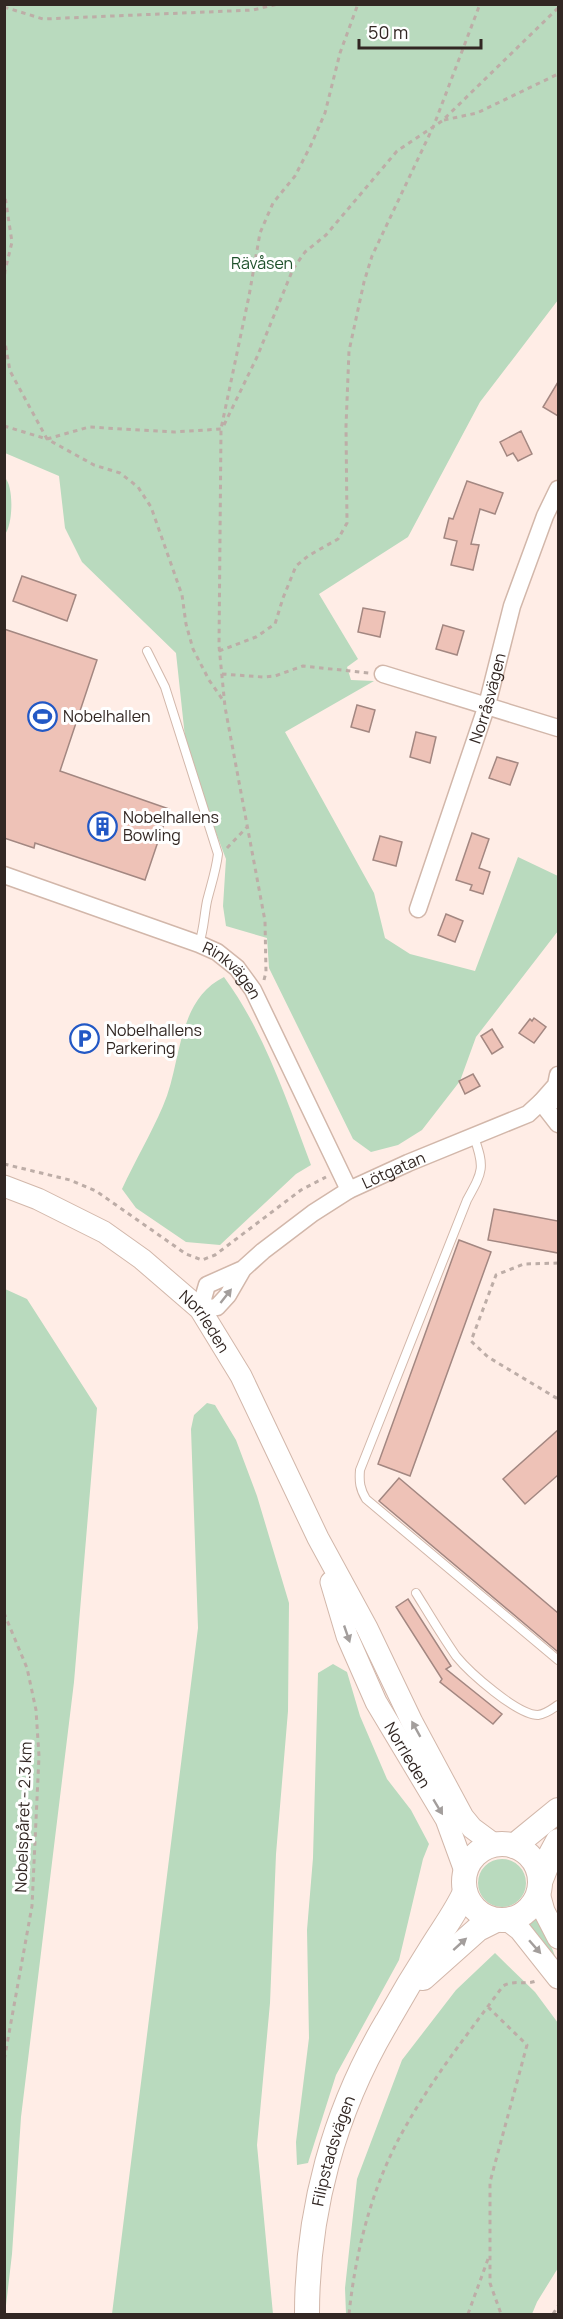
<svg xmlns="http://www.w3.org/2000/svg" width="563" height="2319" viewBox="0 0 563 2319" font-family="Manrope,sans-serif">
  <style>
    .green { fill: #b9dabe }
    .building { fill: #eec2b7; stroke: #a38781; stroke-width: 1.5 }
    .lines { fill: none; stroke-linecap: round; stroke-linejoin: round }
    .service-casing { stroke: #d2b7aa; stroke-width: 10 }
    .minor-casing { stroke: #d2b7aa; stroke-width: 19 }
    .tertiary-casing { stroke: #d2b7aa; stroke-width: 23 }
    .secondary-casing { stroke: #d2b7aa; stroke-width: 26 }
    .path { stroke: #bdada7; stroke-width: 3; stroke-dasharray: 4.5 4.5; stroke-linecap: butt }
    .service { stroke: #fff; stroke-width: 8 }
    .minor { stroke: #fff; stroke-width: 16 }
    .tertiary { stroke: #fff; stroke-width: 21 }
    .secondary { stroke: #fff; stroke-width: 24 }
    .oneway { fill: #a39e9c }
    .labels { text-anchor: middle; stroke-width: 6; stroke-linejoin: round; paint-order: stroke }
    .park-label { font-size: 16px; fill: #1e502b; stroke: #fff }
    .street-label { font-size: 16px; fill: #322723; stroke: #fff }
    .poi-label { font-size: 16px; fill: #322723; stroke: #fff; text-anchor: start }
  </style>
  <rect width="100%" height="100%" fill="#ffede6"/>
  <!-- green -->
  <path class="green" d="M4,5H558V300L480,402L408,537L319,594L358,659L347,667L351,680L374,681L285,732L374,893L385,938L410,954L475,971L518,857L558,876V931L476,1037L460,1081L422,1130L398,1145L371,1152L353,1139L269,968L267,938L226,926L223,906L226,859L195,778L185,737L176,653L82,562L65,528L59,476L5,453Z
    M5,478C14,486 13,525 5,534Z
    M224,977C265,1033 287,1101 311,1165L296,1174L220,1245L186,1242L136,1208L122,1189C135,1161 151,1134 163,1106C182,1063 176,1001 224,977Z
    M5,1289L27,1299L97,1408L74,1682L21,2117L12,2254L5,2314Z
    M207,1403L215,1405L236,1440L257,1496L289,1603L288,1711L276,1854L270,2003L257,2145L273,2314H112L198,1628L191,1429L194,1415Z
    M333,1664L347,1672L360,1716L387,1779L411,1810L429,1844L423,1859L399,1960L336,2075L308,2163L297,2165L296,2142L309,2038L307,1930L313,1858L318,1673Z
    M478 1883a24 24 0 1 1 48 0a24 24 0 1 1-48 0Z
    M535,1916C544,1934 558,1953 558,1973L521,1926Z
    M495,1953L535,1992L558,2023V2268L537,2302L532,2314H346L345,2288L357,2179L402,2060L456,1990Z"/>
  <!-- building -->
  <path class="building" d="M558,382V416L543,407Z
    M521,431L532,454L518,461L513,453L507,456L500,442Z
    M467,481L503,493L495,514L480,509L471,544L479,545L473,570L451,565L457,541L444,538L449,518L453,519Z
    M22,576L76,595L67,621L13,601Z
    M363,608L385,612L380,637L358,632Z
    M443,625L464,631L457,655L436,649Z
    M4,629L97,660L60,771L169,809L145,880L35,843L34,848L4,838Z
    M357,705L375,710L369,732L351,727Z
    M416,732L436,737L430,763L410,757Z
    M497,757L518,763L510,785L489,778Z
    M472,833L489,839L479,868L490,872L483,894L470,890L472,885L456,880Z
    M380,836L402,842L396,866L373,860Z
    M446,914L463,921L455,942L438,935Z
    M534,1018L546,1027L534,1043L519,1033L530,1019L532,1021Z
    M492,1029L503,1047L492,1054L481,1036Z
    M473,1074L480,1086L465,1094L459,1081Z
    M494,1209L558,1221V1253L488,1240Z
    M459,1240L491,1252L410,1476L378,1464Z
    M558,1430V1475L525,1504L503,1479Z
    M399,1478L558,1613V1652L379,1501Z
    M408,1599L451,1666L446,1669L502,1714L493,1724L440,1682L442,1679L396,1607Z"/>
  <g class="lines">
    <defs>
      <path id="service" d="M147,651L165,687L218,854C216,871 211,885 207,901C204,916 204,929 199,944
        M474,1137C485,1168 483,1171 467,1200L360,1470C359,1482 360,1489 366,1499L558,1660
        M416,1593C429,1614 442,1636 456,1656C469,1672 517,1715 538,1715C546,1714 552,1709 558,1705"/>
      <g id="minor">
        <path d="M383,674L558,728"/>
        <path id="s1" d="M4,875L199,944L217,952L237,968L253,990L349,1190"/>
        <path id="s2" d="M418,909L487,705L512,606L545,516L558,489"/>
        <path d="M558,1075L556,1085L541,1102L558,1124"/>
        <path id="s3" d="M243,1269L207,1285L200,1309L217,1307L228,1295L243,1269L263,1251L313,1213L349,1190L408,1163L528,1114L541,1102L558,1100"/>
      </g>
      <g id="tertiary">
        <path id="s4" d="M4,1186L38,1199L104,1232L142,1259L200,1309L241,1376L318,1538L367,1628L412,1722L463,1817L472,1828L495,1845"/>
        <path id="s5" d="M331,1582L347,1636L376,1702L446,1819L465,1871"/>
        <path d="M539,1893L544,1911L558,1938"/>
        <path d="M507,1920L520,1930L558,1978"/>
      </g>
      <g id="secondary">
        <circle cx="502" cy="1882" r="38"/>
        <path d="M514,1846L558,1810"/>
        <path d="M540,1882L551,1854L558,1841"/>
        <path d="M423,1978L478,1929L496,1920"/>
        <path id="s6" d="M307,2314C307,2211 334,2111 387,2022C401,1997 416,1972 432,1947C443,1929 456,1912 465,1892"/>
      </g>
    </defs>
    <!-- service casing -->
    <use href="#service" class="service-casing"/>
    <!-- minor casing -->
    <use href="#minor" class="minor-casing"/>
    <!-- tertiary casing -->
    <use href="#tertiary" class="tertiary-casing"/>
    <!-- secondary casing -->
    <use href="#secondary" class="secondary-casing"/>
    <!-- path -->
    <path class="path" d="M4,7L43,19L253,10L278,4
      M444,120L477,113L558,74
      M4,190L12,242L5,271L4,283
      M4,337L10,371L47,439L94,465L120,473L138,487L151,507L182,595L186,624L193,649L209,680L225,703
      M224,425L257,357L293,269L305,252L326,235L397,151L442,121L558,8
      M4,426L47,439L89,427L174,432L221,429
      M219,651L256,637L275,624L283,598L296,566L308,556L338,539L347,523L346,426L349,351L364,282L372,256L434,125L480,4
      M222,674L263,677L275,676L303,666L369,673
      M227,848L247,827
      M264,980L266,972L265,921L225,707L219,646L221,429L249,296L260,233L273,203L295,176L311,145L325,113L340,53L358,4
      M4,1164L70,1180L96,1191L186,1254L202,1260L215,1255L301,1190L326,1177
      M558,1263L524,1264L496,1275L471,1341L488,1357L558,1399
      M4,1613L27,1668L36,1710L39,1756L32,1906L4,2061
      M488,2007L527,2045L490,2182V2283L501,2314
      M349,2314C356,2248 373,2182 407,2124C435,2075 470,2031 503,1986C515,1979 527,1986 538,1980
      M468,2314L488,2259
      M553,2314L558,2306"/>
    <!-- service -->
    <use href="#service" class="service"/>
    <!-- minor -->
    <use href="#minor" class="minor"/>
    <!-- tertiary -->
    <use href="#tertiary" class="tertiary"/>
    <!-- secondary -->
    <use href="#secondary" class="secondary"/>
  </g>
  <!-- one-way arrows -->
  <defs><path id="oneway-solid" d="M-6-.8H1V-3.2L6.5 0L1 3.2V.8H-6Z" transform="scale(1.5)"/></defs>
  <g class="oneway">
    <use href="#oneway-solid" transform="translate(226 1296) rotate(-52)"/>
    <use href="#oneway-solid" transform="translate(347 1634) rotate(71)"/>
    <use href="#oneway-solid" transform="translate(416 1729) rotate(-119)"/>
    <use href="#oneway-solid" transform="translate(438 1807) rotate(59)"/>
    <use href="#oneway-solid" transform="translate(460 1944) rotate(-42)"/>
    <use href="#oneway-solid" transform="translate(535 1947) rotate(49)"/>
  </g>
  <!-- icons -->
  <defs>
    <symbol id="stadium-ring" viewBox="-11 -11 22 22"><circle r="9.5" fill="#fff" stroke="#2258c5" stroke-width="1.5"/><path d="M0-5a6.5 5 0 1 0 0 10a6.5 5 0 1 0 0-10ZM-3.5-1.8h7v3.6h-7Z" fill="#2258c5"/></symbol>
    <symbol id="building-ring" viewBox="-11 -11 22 22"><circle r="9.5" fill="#fff" stroke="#2258c5" stroke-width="1.5"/><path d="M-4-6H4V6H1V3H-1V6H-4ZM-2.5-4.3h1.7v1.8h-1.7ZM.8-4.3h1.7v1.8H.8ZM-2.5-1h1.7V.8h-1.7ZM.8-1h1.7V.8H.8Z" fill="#2258c5"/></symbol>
    <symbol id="parking-ring" viewBox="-11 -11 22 22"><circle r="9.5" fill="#fff" stroke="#2258c5" stroke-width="1.5"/><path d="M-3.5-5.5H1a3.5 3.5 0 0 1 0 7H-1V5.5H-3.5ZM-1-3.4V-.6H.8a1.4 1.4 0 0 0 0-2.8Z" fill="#2258c5"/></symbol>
  </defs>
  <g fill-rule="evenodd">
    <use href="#stadium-ring" x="26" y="700" width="33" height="33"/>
    <use href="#building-ring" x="86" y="810" width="33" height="33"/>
    <use href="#parking-ring" x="68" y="1022" width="33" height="33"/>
  </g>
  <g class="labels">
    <!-- park labels -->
    <g class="park-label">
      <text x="262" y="269">Rävåsen</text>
    </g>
    <!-- street labels -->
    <g class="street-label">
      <text dy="6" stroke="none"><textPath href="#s2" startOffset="222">Norråsvägen</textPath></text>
      <text dy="6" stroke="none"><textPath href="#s1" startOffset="250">Rinkvägen</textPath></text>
      <text dy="6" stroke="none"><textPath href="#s3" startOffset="309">Lötgatan</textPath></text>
      <text dy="6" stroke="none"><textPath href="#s4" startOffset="246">Norrleden</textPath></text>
      <text dy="6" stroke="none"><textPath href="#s5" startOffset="190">Norrleden</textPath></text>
      <text transform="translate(23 1817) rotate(-88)" y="6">Nobelspåret - 2.3 km</text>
      <text dy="6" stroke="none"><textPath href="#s6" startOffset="166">Filipstadsvägen</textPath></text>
    </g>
    <!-- poi labels -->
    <g class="poi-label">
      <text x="63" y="722">Nobelhallen</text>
      <text x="123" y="823">Nobelhallens<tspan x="123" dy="18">Bowling</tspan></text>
      <text x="106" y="1036">Nobelhallens<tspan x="106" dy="18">Parkering</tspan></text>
    </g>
  </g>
  <!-- border -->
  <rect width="563" height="2319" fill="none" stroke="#322723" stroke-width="12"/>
  <!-- scale -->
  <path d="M359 39v9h122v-9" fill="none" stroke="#322723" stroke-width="3"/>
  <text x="368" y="39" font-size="18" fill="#322723" stroke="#ffffff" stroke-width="4.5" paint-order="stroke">50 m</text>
</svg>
